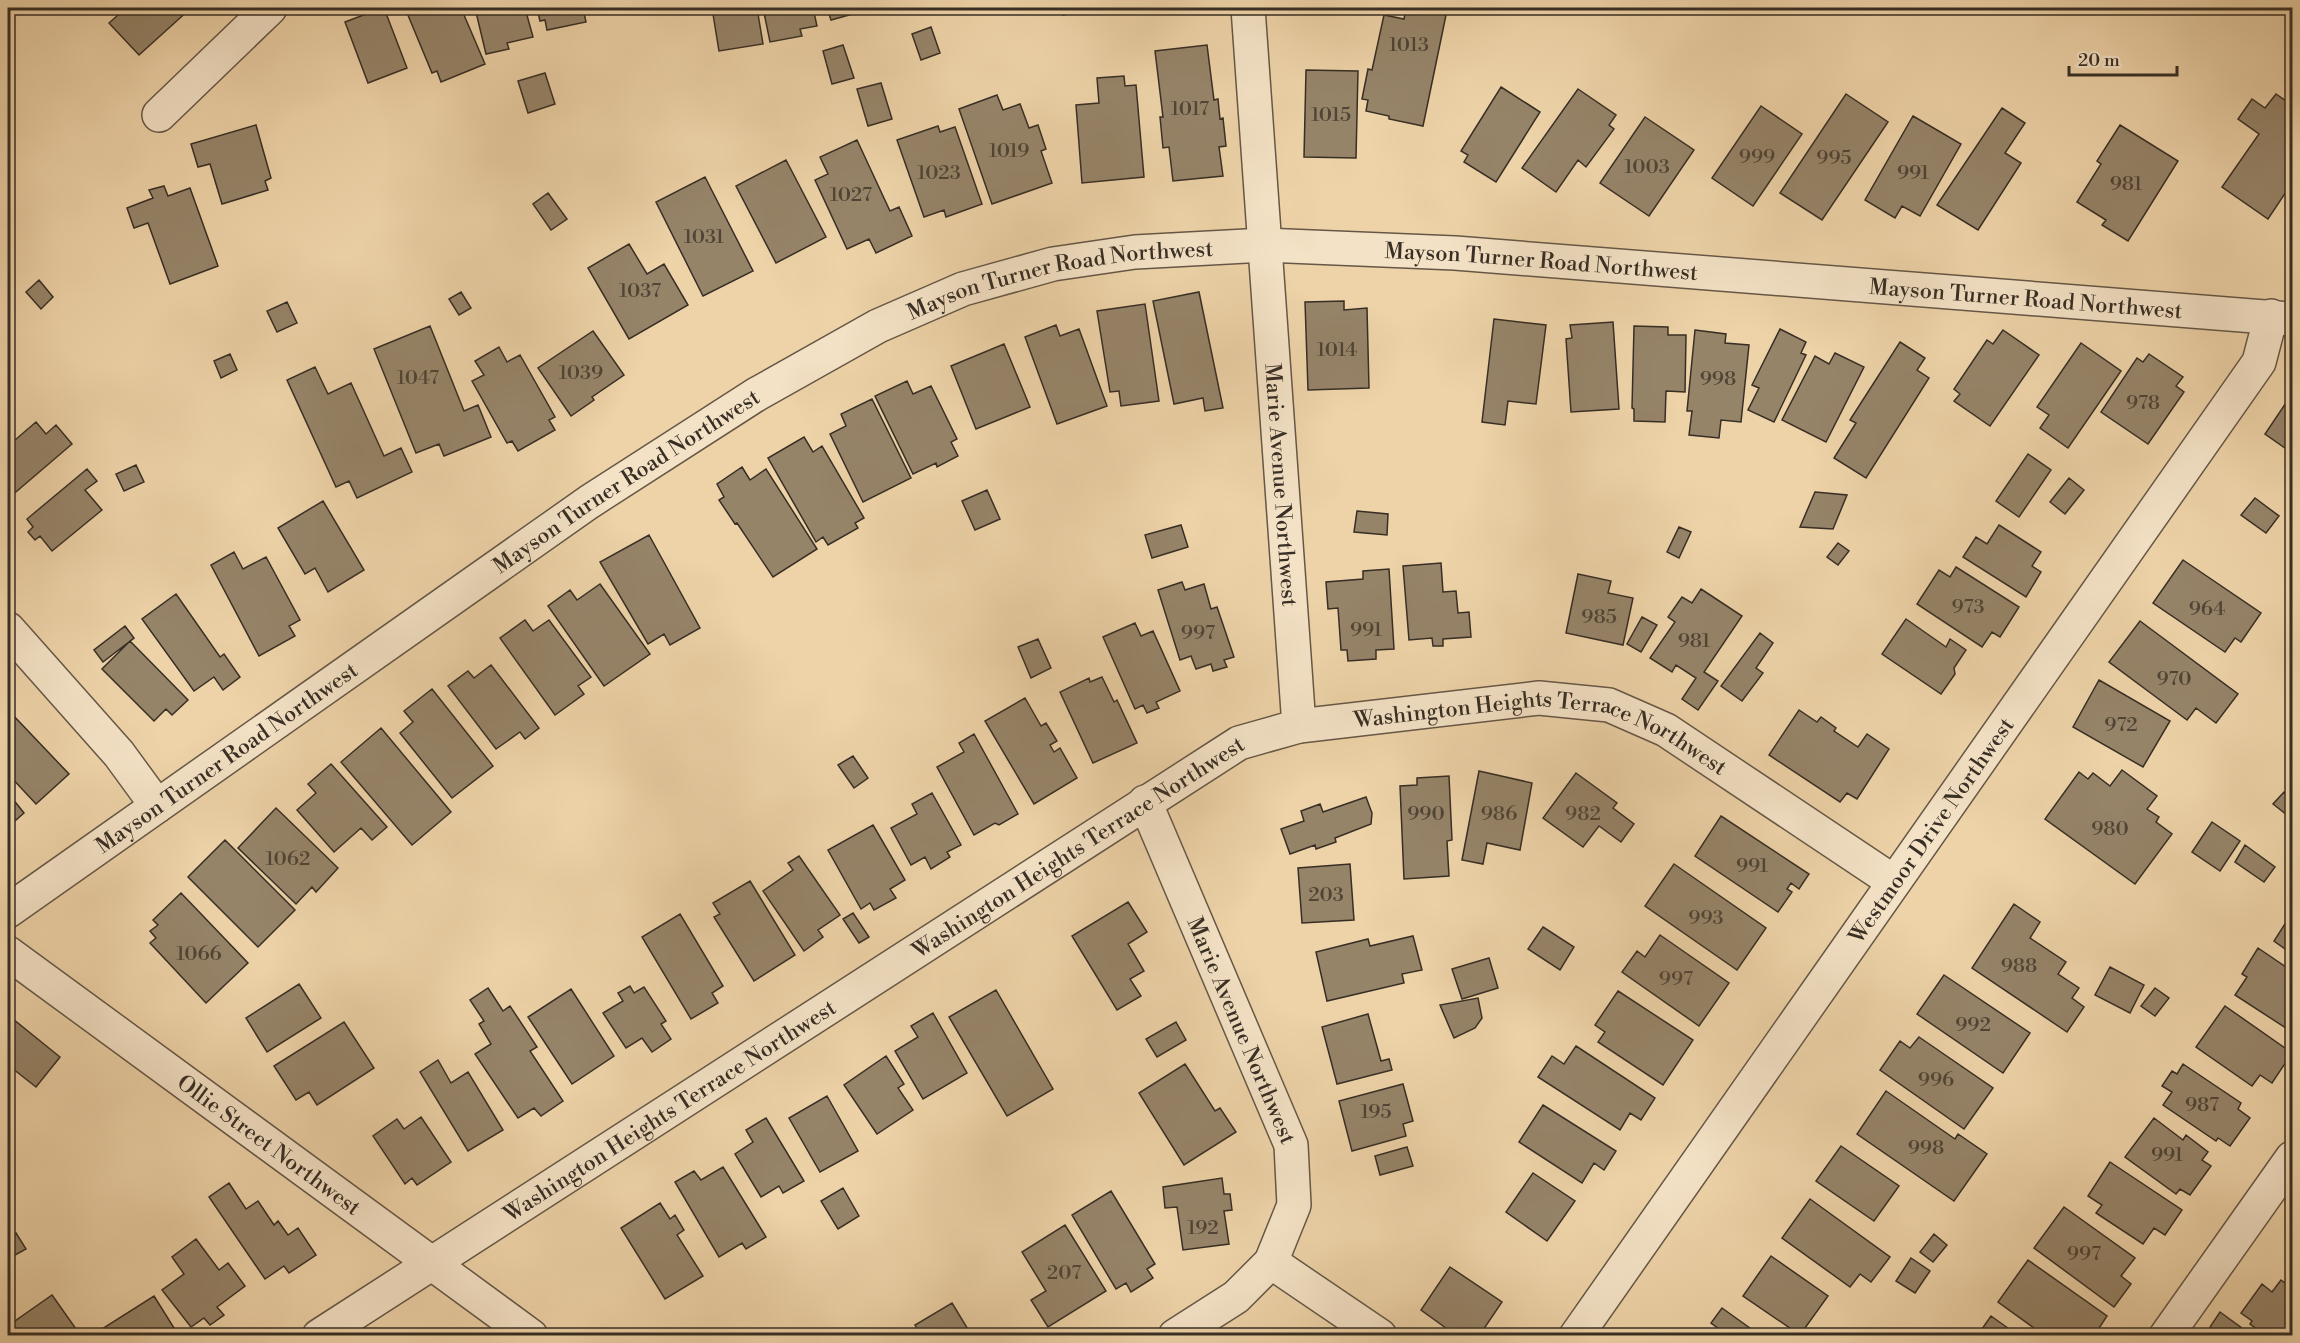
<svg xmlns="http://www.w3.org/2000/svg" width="2300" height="1343" viewBox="0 0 2300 1343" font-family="'Libre Bodoni',serif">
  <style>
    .building { fill: #968469; stroke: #372e25; stroke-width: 1.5 }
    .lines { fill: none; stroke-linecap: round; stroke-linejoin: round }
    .minor-casing { stroke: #655746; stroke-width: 36 }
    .minor { stroke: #f4e2c6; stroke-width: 33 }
    .labels { text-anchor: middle; stroke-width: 4.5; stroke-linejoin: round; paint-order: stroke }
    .number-label { font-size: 20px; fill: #4f4436 }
    .street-label { font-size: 22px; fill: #372e25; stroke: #f4e2c6 }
  </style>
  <rect width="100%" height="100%" fill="#eed3a8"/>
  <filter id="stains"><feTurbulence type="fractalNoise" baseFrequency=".00333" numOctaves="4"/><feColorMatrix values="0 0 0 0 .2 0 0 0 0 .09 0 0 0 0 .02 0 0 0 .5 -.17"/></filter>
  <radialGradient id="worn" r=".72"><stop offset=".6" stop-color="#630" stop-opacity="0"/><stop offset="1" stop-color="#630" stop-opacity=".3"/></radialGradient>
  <!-- building -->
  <path class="building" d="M126,8H191L139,55L109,23Z
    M382,8H384L407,68L368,83L345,22Z
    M405,8H461L485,64L441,82L437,71L432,73Z
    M475,8H525L533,37L507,43L509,49L486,54Z
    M537,8H583L586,22L547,30L545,20L540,21Z
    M712,8H757L763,44L719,51Z
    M763,8H813L817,26L800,29L802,36L770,42Z
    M827,8H858L860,12L831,20Z
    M1061,8H1092L1063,15Z
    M1406,8L1446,15L1423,126L1389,119V116L1366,111L1368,100L1362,99L1368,69L1372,70L1384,15L1404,19Z
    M931,27L940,53L921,60L912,34Z
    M843,45L854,78L832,84L823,51Z
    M1207,45L1214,100L1218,99L1220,119L1223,118L1226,146L1219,147L1223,176L1173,181L1169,147L1163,148L1160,117H1163L1155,51Z
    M1306,70L1358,71L1356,158L1304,157Z
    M545,73L555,104L528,113L518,81Z
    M1124,76L1125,86L1136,85L1144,177L1082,183L1076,105L1099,103L1097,78Z
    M881,83L892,119L868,126L857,89Z
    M1501,87L1540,112L1496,182L1464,162L1468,155L1461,151Z
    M1578,89L1616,115L1609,125L1614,129L1586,167L1578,160L1556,192L1522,168Z
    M1846,94L1888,122L1822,220L1780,193Z
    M2276,94L2292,105V144L2289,149L2292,151V183L2268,219L2222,187L2259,134L2238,119L2252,99L2265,108Z
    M997,95L1003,110L1020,104L1029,128L1038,125L1046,149L1041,151L1052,183L992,204L959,109Z
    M1761,106L1802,134L1753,206L1712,178Z
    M2002,108L2025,123L2005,153L2021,163L1978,230L1937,205Z
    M1913,116L1961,144L1920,216L1902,206L1895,218L1865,200Z
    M1645,117L1694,150L1649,216L1600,183Z
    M256,125L271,178L265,181L268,190L222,204L210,164L198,167L191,144Z
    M2120,125L2178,161L2128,241L2102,225L2106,220L2077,202L2101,164L2097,161Z
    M938,126L940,132L955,127L982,204L946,217L944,210L924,217L897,140Z
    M857,140L890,211L899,207L912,236L876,253L869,239L847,249L815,180L828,174L820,157Z
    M786,160L826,237L776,263L736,186Z
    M705,177L753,271L703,296L656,202Z
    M164,186L168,196L190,188L218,266L170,284L148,223L134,228L127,208L153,198L149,190Z
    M548,193L567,219L551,230L533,204Z
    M629,244L647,274L664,264L688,305L629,339L588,268Z
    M39,280L53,297L41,309L26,292Z
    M461,292L471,308L459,315L449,299Z
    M1199,292L1223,408L1205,411L1203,398L1174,404L1153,301Z
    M1344,301V310L1367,308L1369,388L1308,390L1305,302Z
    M287,302L297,323L277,332L267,311Z
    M1145,304L1159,401L1121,406L1119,391L1110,392L1097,311Z
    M1494,319L1546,325L1536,404L1508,401L1505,425L1482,422Z
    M1613,322L1619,409L1571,412L1566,339L1572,338L1570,325Z
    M1056,325L1060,336L1079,329L1107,406L1057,424L1025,337Z
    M430,326L464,411L478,405L491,437L444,456L439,444L416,453L374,349Z
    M1634,326L1668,327V335H1686L1685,392L1666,391L1665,422L1634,421V409L1632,408Z
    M1780,329L1806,342L1801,353L1806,355L1774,422L1748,410L1759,388L1752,385Z
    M1695,330L1726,334L1725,343L1749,345L1741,422L1721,420L1719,438L1689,435L1692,411H1687Z
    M2003,330L2039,355L1990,426L1954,401L1960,394L1954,389L1987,340L1993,344Z
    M593,331L624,375L592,397L594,400L571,416L538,368Z
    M1900,342L1925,358L1917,370L1929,378L1866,478L1834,458L1856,423L1850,420Z
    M2081,343L2121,371L2068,448L2040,428L2049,415L2037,407Z
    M1004,344L1030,407L976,429L951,366Z
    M499,347L507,362L520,355L555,417L549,420L555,430L518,451L512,441L507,443L472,381L484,375L475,361Z
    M1835,353L1864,367L1826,442L1782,420L1815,356L1829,364Z
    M230,354L237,370L221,378L214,361Z
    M2149,354L2183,377L2176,386L2184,392L2148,444L2101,412L2137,358L2143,362Z
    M315,367L328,394L351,383L384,456L401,448L412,472L357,498L349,481L336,487L287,380Z
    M907,381L913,394L931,386L957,439L951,442L958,456L937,467L936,463L913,474L875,396Z
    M2292,394V453L2265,434Z
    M872,399L911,478L863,502L830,434L846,426L841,414Z
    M36,422L46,434L56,425L72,444L10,497L8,495V446Z
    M804,437L813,452L822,446L864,518L855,523L858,528L828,545L823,537L816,542L768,458Z
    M2028,454L2051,470L2019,517L1996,501Z
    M136,465L144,482L124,491L116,474Z
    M742,467L750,480L766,469L817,549L773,577L737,523L735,524L719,500L724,497L717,484Z
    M87,469L97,481L85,490L102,510L52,551L40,536L35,540L28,532L33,527L27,519Z
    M2069,478L2084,490L2065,514L2050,502Z
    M987,490L1000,519L975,530L962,501Z
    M1815,492L1847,495L1833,529L1800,527Z
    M2255,498L2279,516L2266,533L2241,515Z
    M323,501L364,570L328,592L315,568L305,574L278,528Z
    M1357,511L1388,514L1387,535L1354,532Z
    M1181,525L1188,547L1152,558L1145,535Z
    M1999,525L2041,552L2032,566L2041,572L2026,597L1963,557L1976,537L1987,544Z
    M1679,527L1691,532L1679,558L1667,552Z
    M649,535L700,628L670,645L664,634L648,644L600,562Z
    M1838,543L1849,551L1838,565L1827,557Z
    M234,552L243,569L266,557L300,620L289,626L295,636L259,656L211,565Z
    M2183,560L2261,613L2241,642L2235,638L2225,652L2153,603Z
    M1441,563L1443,592L1456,591L1458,613L1469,612L1471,637L1443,639V646H1433L1432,638L1409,640L1403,566Z
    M1956,567L2019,607L2000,637L1992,632L1982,647L1917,604L1939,570L1950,577Z
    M1389,569L1394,649L1376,650V659L1348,661L1347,650H1341L1338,608L1328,609L1326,582L1363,579V571Z
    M1578,574L1611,581L1608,593L1633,598L1623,645L1566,633Z
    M1182,582L1185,590L1204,584L1211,609L1217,607L1234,657L1224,660L1227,667L1213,671L1211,664L1196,669L1191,656L1180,660L1158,590Z
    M600,584L650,654L604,686L548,606L570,590L577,600Z
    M1701,589L1742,616L1704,672L1718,681L1698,710L1682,699L1696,678L1676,665L1672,672L1650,658L1675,622L1668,617L1682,597L1692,603Z
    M176,594L220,657L224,654L240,677L223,690L214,677L194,691L142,619Z
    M1642,617L1657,625L1641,652L1627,644Z
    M1906,619L1946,647L1950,639L1966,650L1954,668L1955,674L1941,694L1882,654Z
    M525,620L533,631L549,620L591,677L578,686L584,694L555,715L500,638Z
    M2140,621L2238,694L2216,723L2196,708L2187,720L2109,662Z
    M1135,623L1141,636L1153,631L1180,691L1156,702L1159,708L1147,713L1143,705L1135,709L1103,637Z
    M125,626L134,638L103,662L94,650Z
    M1760,633L1773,643L1756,668L1763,673L1742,701L1721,686Z
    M1038,639L1051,668L1031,678L1018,647Z
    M130,641L188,700L172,715L166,709L154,721L102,669Z
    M491,665L539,728L525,739L520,732L496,749L448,686L468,671L474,678Z
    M1102,677L1114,702L1117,700L1137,743L1093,763L1060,692L1089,678L1090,682Z
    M2099,680L2170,721L2143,767L2073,727Z
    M432,689L493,766L452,798L400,733L413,722L404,711Z
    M1025,698L1041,726L1046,723L1057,741L1050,745L1054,752L1060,748L1077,778L1034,804L985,721Z
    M1799,710L1817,722L1821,717L1836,728L1834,731L1858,747L1867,734L1889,749L1857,799L1847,793L1840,802L1769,755Z
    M11,713L69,774L36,804L8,774V716Z
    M381,728L451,812L412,845L341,762Z
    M974,734L1018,814L999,825L995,823L974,835L937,767L964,752L959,743Z
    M853,756L868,778L854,788L838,765Z
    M331,764L387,827L372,840L361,828L334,852L297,810L316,793L308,784Z
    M2122,770L2157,796L2147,809L2159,817L2156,822L2172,834L2135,884L2045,819L2079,772L2088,779L2093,773L2110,786Z
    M1479,771L1532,783L1520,850L1487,843L1483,864L1462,860Z
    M1576,773L1617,803L1613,808L1634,824L1621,842L1599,826L1583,847L1543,818Z
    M1449,776L1452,840L1447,841L1449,876L1404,879L1400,786L1417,785V778Z
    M2284,792L2292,799V819L2273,804Z
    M8,793L24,813L8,827Z
    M932,793L961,845L947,852L950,857L931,869L925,857L911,865L891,828L917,814L912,804Z
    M1366,797L1372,813L1371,824L1335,838L1336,842L1316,849L1315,845L1290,854L1281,829L1304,821L1301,811L1320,804L1323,812Z
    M276,808L338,868L316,892L312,887L296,904L238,848Z
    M1721,816L1809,874L1799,889L1791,883L1787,889L1792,892L1778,912L1695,856Z
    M2212,822L2240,841L2220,871L2192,852Z
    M873,825L905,880L890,889L896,898L874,910L870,903L861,909L828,850Z
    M225,840L295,910L258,947L188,877Z
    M2245,845L2275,867L2264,882L2235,862Z
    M799,856L840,915L818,930L823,937L804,951L763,891L793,870L788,863Z
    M1350,864L1354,920L1302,923L1298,868Z
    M1674,864L1766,928L1737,970L1645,906Z
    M750,881L795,955L754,981L714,917L720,914L713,903Z
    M181,893L248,963L206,1003L150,943L156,938L150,931L158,925L153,920Z
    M1128,902L1147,932L1128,944L1144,971L1130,979L1141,996L1117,1010L1072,936Z
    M2014,904L2040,922L2030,938L2066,962L2058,974L2079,988L2072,998L2084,1007L2067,1032L1972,968Z
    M853,913L869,937L859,943L843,919Z
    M2292,913V954L2274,941Z
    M680,914L723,986L712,993L718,1003L691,1019L642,937Z
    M1543,927L1574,947L1560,970L1528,949Z
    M1660,935L1729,983L1699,1026L1622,972L1637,951L1645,957Z
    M1413,936L1422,970L1402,974L1404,983L1327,1001L1316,952L1368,939L1370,946Z
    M2258,948L2292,971V1032L2235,995L2247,977L2242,974Z
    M1489,958L1498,988L1462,999L1452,969Z
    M2110,967L2144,985L2130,1013L2095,995Z
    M1944,975L2030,1033L2003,1073L1917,1014Z
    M299,984L321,1018L267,1052L246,1018Z
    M630,986L634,993L644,987L666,1021L661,1024L671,1039L652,1052L642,1038L626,1048L603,1013L623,1001L618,993Z
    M488,988L503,1011L510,1006L537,1047L530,1051L563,1101L541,1116L534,1108L518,1118L475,1054L491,1044L479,1024L484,1021L470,1000Z
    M2155,988L2169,998L2155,1016L2141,1006Z
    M571,989L614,1056L572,1084L528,1017Z
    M996,990L1053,1089L1007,1116L949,1017Z
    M1618,991L1693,1040L1663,1085L1598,1042L1605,1032L1595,1025Z
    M1478,998L1482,1018L1475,1028L1454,1038L1440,1005Z
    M2225,1006L2292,1053L2272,1083L2260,1075L2252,1086L2196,1047Z
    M933,1013L967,1073L923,1099L895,1051L918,1037L911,1026Z
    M1368,1014L1381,1061L1389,1059L1392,1070L1337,1084L1322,1027Z
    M8,1015L60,1057L36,1087L8,1065Z
    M344,1022L374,1068L317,1105L309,1092L296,1100L274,1066Z
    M1176,1022L1186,1040L1157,1057L1146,1039Z
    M1919,1037L1993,1088L1964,1129L1880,1070L1900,1041L1910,1048Z
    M1576,1046L1655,1098L1641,1120L1630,1113L1620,1130L1538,1077L1552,1056L1564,1064Z
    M886,1056L904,1084L898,1088L913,1110L877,1134L844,1085Z
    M438,1060L451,1083L468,1072L503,1130L468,1151L420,1072Z
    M1185,1064L1215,1111L1220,1108L1236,1132L1184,1165L1139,1093Z
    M2183,1064L2241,1103L2238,1109L2250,1118L2230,1146L2218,1138L2216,1141L2163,1105L2172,1092L2162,1086L2172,1071L2177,1074Z
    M1403,1084L1413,1121L1403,1124L1406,1136L1352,1151L1339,1101Z
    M1886,1091L1955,1139L1958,1134L1987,1154L1954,1201L1857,1134Z
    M827,1096L858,1151L820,1172L789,1118Z
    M1543,1105L1616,1151L1604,1170L1594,1163L1582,1183L1519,1142Z
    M421,1117L451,1162L417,1185L412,1178L405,1184L373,1136L397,1119L404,1129Z
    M766,1118L804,1181L783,1193L779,1186L761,1197L735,1154L753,1142L746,1130Z
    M2154,1118L2183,1140L2186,1135L2208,1152L2202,1160L2211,1166L2190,1195L2180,1189L2176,1194L2125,1157Z
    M1841,1146L1899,1186L1874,1221L1816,1181Z
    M1407,1147L1413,1166L1380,1175L1375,1156Z
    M2110,1162L2182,1210L2165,1235L2154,1228L2143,1244L2096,1213L2102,1205L2088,1196Z
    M723,1167L766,1237L746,1249L742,1243L719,1257L675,1182L694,1171L701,1180Z
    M1533,1173L1575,1201L1547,1241L1506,1212Z
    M1222,1178L1224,1194H1230L1232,1210L1224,1211L1229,1244L1183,1250L1177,1207L1165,1208L1163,1187Z
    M229,1183L246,1209L258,1201L274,1225L278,1221L288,1235L298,1228L316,1255L289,1273L284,1266L265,1279L209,1197Z
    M843,1188L859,1216L838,1229L821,1201Z
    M1111,1191L1155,1264L1147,1269L1153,1278L1131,1292L1126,1283L1116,1289L1072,1215Z
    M1810,1199L1890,1257L1871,1282L1860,1274L1850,1287L1782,1238Z
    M660,1203L670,1219L675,1215L684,1230L677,1235L703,1276L665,1299L621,1228Z
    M2064,1207L2135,1258L2121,1276L2131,1284L2114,1307L2034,1248Z
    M1065,1225L1106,1291L1048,1327L1031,1300L1046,1291L1022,1252Z
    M16,1233L26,1249L8,1259V1238Z
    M1934,1234L1947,1245L1933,1262L1920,1252Z
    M196,1239L219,1270L228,1263L245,1286L217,1307L224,1315L210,1325L204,1318L191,1327L162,1290L184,1274L172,1257Z
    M1771,1256L1828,1296L1800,1335L1743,1296Z
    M1911,1258L1930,1271L1915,1293L1896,1281Z
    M2028,1260L2107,1316L2094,1336H2045L1998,1302Z
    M1450,1267L1502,1302L1479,1336H1457L1421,1310Z
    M2281,1280L2292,1288V1336H2266L2250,1324L2252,1321L2241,1313L2262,1284L2272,1292Z
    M52,1295L81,1336H8V1326Z
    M154,1296L179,1336H95L94,1334Z
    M952,1303L972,1336H921L915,1325Z
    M1722,1308L1761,1336H1715L1719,1329L1711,1323Z
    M2220,1312L2246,1331L2243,1336H2222L2210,1327Z
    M1991,1316L2019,1336H1977Z"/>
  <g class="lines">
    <defs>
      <g id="minor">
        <path id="s1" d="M1248,8L1299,726"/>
        <path d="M159,115L270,8"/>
        <path d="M8,629L119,754L157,806"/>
        <path id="s2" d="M1145,802L1291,1145L1294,1205L1271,1262L1236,1297L1175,1336"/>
        <path id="s3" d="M8,911L589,502L757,394L878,326L963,289L1053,264L1135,252L1265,245L1455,253L2292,319"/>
        <path id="s4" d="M8,953L531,1336"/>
        <path d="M1271,1262L1380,1336"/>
        <path id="s5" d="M319,1336L1239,743L1299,726L1539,698L1609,705L1666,730L1894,882"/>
        <path id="s6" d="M1576,1336L2259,362L2271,316"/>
        <path d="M2166,1336L2292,1158"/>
      </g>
    </defs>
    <!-- minor casing -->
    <use href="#minor" class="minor-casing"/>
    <!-- minor -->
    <use href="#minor" class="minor"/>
  </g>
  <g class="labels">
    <!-- number labels -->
    <g class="number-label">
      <text x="1409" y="51">1013</text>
      <text x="1190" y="115">1017</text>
      <text x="1331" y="121">1015</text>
      <text x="1009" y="157">1019</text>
      <text x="1757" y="163">999</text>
      <text x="1834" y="164">995</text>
      <text x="1647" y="173">1003</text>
      <text x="939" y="179">1023</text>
      <text x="1913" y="179">991</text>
      <text x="2126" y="190">981</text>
      <text x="851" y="201">1027</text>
      <text x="704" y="243">1031</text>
      <text x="640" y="297">1037</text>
      <text x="1337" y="356">1014</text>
      <text x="581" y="379">1039</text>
      <text x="418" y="384">1047</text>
      <text x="1718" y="385">998</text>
      <text x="2143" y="409">978</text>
      <text x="1968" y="613">973</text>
      <text x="2207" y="615">964</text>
      <text x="1599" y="623">985</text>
      <text x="1366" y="636">991</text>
      <text x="1198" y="639">997</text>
      <text x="1694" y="647">981</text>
      <text x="2174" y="685">970</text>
      <text x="2121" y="731">972</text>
      <text x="1426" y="820">990</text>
      <text x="1499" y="820">986</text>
      <text x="1583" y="820">982</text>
      <text x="2110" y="835">980</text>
      <text x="288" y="865">1062</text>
      <text x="1752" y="872">991</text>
      <text x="1326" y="901">203</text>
      <text x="1706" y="924">993</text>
      <text x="199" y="960">1066</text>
      <text x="2019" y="972">988</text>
      <text x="1676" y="985">997</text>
      <text x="1973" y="1031">992</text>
      <text x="1936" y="1086">996</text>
      <text x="2202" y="1111">987</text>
      <text x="1376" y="1118">195</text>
      <text x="1926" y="1154">998</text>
      <text x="2167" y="1161">991</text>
      <text x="1203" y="1234">192</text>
      <text x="2084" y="1260">997</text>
      <text x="1064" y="1279">207</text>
    </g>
    <!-- street labels -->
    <g class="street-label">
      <text dy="8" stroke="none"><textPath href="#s3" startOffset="1725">Mayson Turner Road Northwest</textPath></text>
      <text dy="8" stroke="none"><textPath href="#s3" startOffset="1239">Mayson Turner Road Northwest</textPath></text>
      <text dy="8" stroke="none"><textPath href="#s3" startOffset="2211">Mayson Turner Road Northwest</textPath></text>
      <text dy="8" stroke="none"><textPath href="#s3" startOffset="753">Mayson Turner Road Northwest</textPath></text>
      <text dy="8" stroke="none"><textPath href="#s1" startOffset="478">Marie Avenue Northwest</textPath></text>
      <text dy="8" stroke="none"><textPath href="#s5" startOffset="1407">Washington Heights Terrace Northwest</textPath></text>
      <text dy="8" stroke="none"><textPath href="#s3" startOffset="267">Mayson Turner Road Northwest</textPath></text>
      <text dy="8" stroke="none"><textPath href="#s6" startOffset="618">Westmoor Drive Northwest</textPath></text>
      <text dy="8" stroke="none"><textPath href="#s5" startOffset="903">Washington Heights Terrace Northwest</textPath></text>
      <text dy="8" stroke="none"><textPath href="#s2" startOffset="248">Marie Avenue Northwest</textPath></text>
      <text dy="8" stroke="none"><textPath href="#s5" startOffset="417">Washington Heights Terrace Northwest</textPath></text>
      <text dy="8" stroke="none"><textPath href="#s4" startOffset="324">Ollie Street Northwest</textPath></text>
    </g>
  </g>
  <!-- margin -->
  <rect width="2300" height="1343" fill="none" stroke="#eed3a8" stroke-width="30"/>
  <rect x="9" y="9" width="2282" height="1325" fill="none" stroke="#372e25" stroke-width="3"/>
  <rect x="15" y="15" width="2270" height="1313" fill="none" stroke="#372e25" stroke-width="1.5"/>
  <!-- scale -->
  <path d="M2069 66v9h108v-9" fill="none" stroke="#372e25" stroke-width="3"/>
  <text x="2078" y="66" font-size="18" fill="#372e25" stroke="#f4e2c6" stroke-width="4.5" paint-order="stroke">20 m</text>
  <rect width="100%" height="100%" filter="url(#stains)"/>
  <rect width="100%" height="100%" fill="url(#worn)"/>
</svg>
